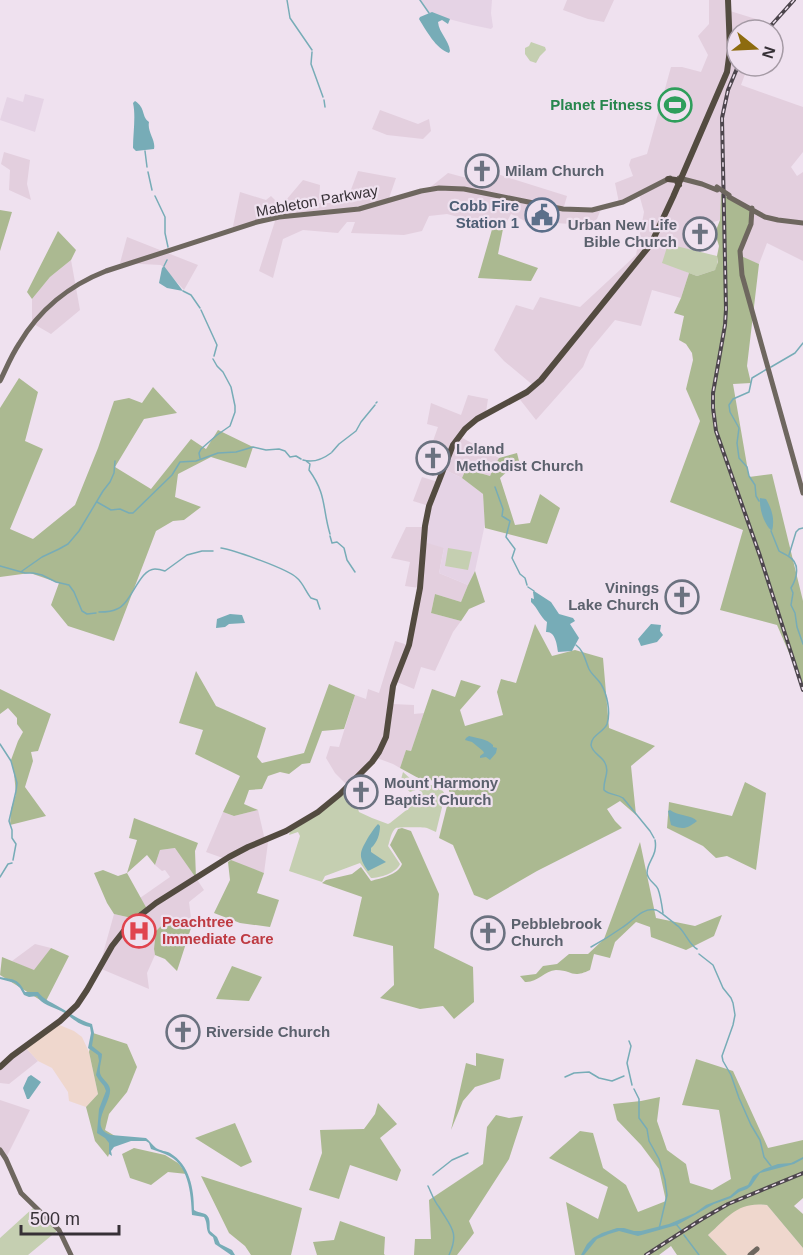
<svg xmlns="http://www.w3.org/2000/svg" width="803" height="1255" viewBox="0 0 803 1255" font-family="Helvetica,sans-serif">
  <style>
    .commercial { fill: #e3cfde }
    .industrial { fill: #efd7cd }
    .built { fill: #e5d3e5 }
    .green { fill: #c5cfb1 }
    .forest { fill: #abb991 }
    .water { fill: #77acb7 }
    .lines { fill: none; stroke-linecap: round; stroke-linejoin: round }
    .stream { stroke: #77acb7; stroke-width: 1.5 }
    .secondary { stroke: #6e675f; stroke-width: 5 }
    .primary { stroke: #534b40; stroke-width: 6 }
    .rail-casing { stroke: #4d464d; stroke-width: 4 }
    .rail { stroke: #efe1ef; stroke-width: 1.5; stroke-dasharray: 4.5; stroke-linecap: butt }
    .secondary-bridge { stroke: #6e675f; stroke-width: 5 }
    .labels { text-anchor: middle; stroke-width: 4.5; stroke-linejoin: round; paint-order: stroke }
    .leisure-label { font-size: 15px; font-weight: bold; fill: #27864d; stroke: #efe1ef; text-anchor: end }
    .worship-label { font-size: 15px; font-weight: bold; fill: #5b616d; stroke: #efe1ef; text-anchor: start }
    .street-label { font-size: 15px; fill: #363036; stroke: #efe1ef }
    .service-label { font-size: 15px; font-weight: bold; fill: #4e5e75; stroke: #efe1ef; text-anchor: end }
    .health-label { font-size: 15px; font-weight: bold; fill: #be3a42; stroke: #efe1ef; text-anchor: start }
  </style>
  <rect width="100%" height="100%" fill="#efe1ef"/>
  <!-- commercial -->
  <path class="commercial" d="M567,0H614L604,22L588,19L563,10Z
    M709,0H730V11L775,25L772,30H737V66H748L741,85L803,107V152L791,167L797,176L803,172V261L767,243L759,264L740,257L721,195L720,220L694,228L696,238L692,250L668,245L680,269L689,273L681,298L652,290L641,326L615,320L590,350L583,367L536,420L518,397L534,386L504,361L494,350L516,305L533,310L540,297L580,307L636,255L644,212L639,194L619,203L615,183L633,176L629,165L631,159L647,154L671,67H682L701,72L708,55L698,36L709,24Z
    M380,110L418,124L429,119L431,131L423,139L387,135L372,129Z
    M4,152L30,160L27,184L31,200L9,190L10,170L1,164Z
    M481,169L567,196L563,210L601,209L597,219L587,226L577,230L571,224L540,222L535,230L523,220L511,214L503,229L447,214L429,216L422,231L404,235L351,233L355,222H347L338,233L303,230L283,239L273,278L259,271L276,218L232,231L240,192L266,200L271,196L281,206L303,180L320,185L319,203H346L358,171L396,178L388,201L428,189L448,173L474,180Z
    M127,237L198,265L184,290L161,265L120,263Z
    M71,260L80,310L51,334L32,323V299L50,277Z
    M468,395L488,399L486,412L457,435L499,458L494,467L490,476L466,469L462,478L443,469L449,451L432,444L438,427L427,424L431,403L461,415Z
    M422,477L438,482L429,506L413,501Z
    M406,527H426L444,548L439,573L468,585L461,602L435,594L431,613L461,621L453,632L435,671L421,667L414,689L397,682L392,704L414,705V714L424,713L411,751L406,750L400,768L393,764L377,758L349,787L335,773L326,758L330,746L339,747L355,695L366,699L368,689L379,693L395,641L408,645L419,588L405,586L410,562L391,558Z
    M258,810L264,836L268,842L264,873L206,852L223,812L234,816Z
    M176,848L204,890L189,902L192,925L167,920L154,949L155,955L147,973L149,989L99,968L114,914L136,919L147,910L140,898L170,877L165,870L162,871L155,865L160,850Z
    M35,944L51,948L34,971L12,961Z
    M26,1048L38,1061L9,1084L0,1083V1067Z
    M0,1100L30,1110L6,1158L0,1149Z"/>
  <!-- industrial -->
  <path class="industrial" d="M57,1024L74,1031L82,1037L89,1052L98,1094L86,1107L69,1101L68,1092L52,1068L38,1061L26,1048Z
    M758,1204L767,1205L803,1248V1255H727L708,1235L731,1213L742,1206Z"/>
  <!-- built -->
  <path class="built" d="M419,0H492L491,13L493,27L491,29L472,25L437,16L430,13Z
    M25,94L44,99L35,132L0,120L7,97L23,102Z
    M443,469L462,478L483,494L485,524L475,571L468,585L439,573L444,548L424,542L429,506Z"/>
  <!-- green -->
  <path class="green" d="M531,42L545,47L546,50L540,56L536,63L530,61L525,54V48L529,46Z
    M668,244L717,256C718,262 718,265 715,270L697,276L662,263Z
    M448,548L472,552L468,570L445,566Z
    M403,772C407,775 410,779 414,782C425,787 440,781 445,795L436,832C433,831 430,829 427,828C423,827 399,827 396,828C391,831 390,841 388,846L400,864C396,873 380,878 371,878L360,863L325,876L322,882L289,871L300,836L298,832L289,835L290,832L322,812L345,793L357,806L359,812L372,818L388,824L390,823L419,800L422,797V792C418,788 415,790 410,792L400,783Z
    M33,1208L57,1231L28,1255H0V1238Z"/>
  <!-- forest -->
  <path class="forest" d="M721,194L752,210L741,256L759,264L747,366L751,383L733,384L749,477L772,474L803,601V685L777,625L720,610L743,530L670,502L700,421L686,389L693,360L692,353L686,344L679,340L684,316L674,313L681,298L689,273L697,276L715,270L718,262L717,256L719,246L715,233L720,220Z
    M0,210L12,212L0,251Z
    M493,226L503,229L498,254L538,268L531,281L478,278Z
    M58,231L76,250L71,260L50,277L32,299L27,292Z
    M19,378L38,392L25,441L43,449L10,529L33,539L75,505L98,448L114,401L129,398L142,403L153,387L177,413L144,419L115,467L151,489L191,439L206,449L218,430L253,447L246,468L211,457L178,474L175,497L201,507L184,520L173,521L156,531L114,641L68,626L51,605L59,583L30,573L0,577V408Z
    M517,453L519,461L500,478L515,525L530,523L540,494L560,508L547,544L485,528L483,494L462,478L466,469L490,476L494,467L499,458Z
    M475,571L485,602L469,609L461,621L431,613L435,594L461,602L468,585Z
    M535,624L552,656L575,650L603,658L609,728L655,746L631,766L636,815L620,801L607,809L615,821L622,828L537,871L487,900L474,895L453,845L439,838L450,794L448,787L438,781L420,779L400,768L406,750L411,751L432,689L455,697L461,680L481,686L460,710L465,726L503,715L497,692L501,679L516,683Z
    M196,671L216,706L266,728L257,757L262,763L304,753L329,684L355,695L344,729L322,731L310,763L302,764L289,774L280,772L268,776L262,789L249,790L244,804L258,810L234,816L223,812L240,776L195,754L203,730L179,723Z
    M0,689L51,714L38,751L31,752L33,761L25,787L46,816L10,825L11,809L16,794L14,773L11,760L18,741L23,732L17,724V718L8,708L0,714Z
    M745,782L766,793L756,870L727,856L716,858L703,846L667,828L669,802L732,816Z
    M134,818L198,843L195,851L196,878L175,848L160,850L155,865L147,855L127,873L147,909L136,919L114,914L107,903L94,873L103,870L118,876L127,873L137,840L129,838Z
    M402,828L411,831L439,894L434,948L473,967L474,1002L454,1019L443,1006L420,1009L380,998L394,985L393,946L353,936L362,897L322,883L326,880L352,874L361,867L371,881C381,878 398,875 402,864L390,845L398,829Z
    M640,842L656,918L695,926L722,915L714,936L686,950L651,937L650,927L636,922L615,942L610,958L594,954L590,970C571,979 573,970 556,970C544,971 537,983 525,982L520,976L536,974L543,966L557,964L569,954H588L604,939Z
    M231,860L264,873L257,893L279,900L270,927L240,923L214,913L230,880L228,862Z
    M167,920L192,925L177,971L165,959L155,955L154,949L156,931Z
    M51,948L69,956L45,1003L0,975L2,957L34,970Z
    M232,966L262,977L249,1001L216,999Z
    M93,1033L127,1044L137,1067L127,1092L109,1114L105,1130L115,1136L108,1157L95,1141L86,1107L98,1094L89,1052Z
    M476,1053L504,1059L500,1079L475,1087L463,1101L451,1130L466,1063L476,1066Z
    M696,1059L733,1071L768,1148L803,1140V1198L794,1206L803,1214V1248L767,1205C738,1201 728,1217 708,1235L727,1255H677L671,1246L659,1255H575L566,1202L598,1219L608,1187L549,1158L580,1131L593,1133L603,1168L626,1185L638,1212L666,1201L659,1169L641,1145L617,1120L613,1104L641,1101L660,1097L657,1121L667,1150L686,1164L690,1183L712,1190L731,1179L719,1110L682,1105Z
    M378,1103L397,1124L380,1138L401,1170L397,1181L350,1165L339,1199L309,1190L322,1153L320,1130L364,1129L375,1114Z
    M496,1115L509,1118L523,1116L509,1159L469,1221L474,1233L457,1255H414L415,1239H431L429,1200L483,1164L487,1127Z
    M235,1123L252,1162L241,1167L195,1138Z
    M134,1148L165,1155L178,1163L187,1174L168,1172L151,1185L130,1178L122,1154Z
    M201,1176L302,1208L291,1255H251L245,1246L229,1233Z
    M340,1221L385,1237L384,1254L385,1255H317L313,1242L334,1240Z"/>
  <!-- water -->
  <path class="water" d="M432,12L450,19L448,24L442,20L438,22C439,33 449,40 450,51L449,53C436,49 426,30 419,19L420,17Z
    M135,101C146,108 141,116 149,122C147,132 156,140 154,149L136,151L133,148C133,134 136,116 133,103Z
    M164,266L183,291L167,288L159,283L162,268Z
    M760,498L766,499C772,509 775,520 772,531C764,525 759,508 760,498Z
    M534,591L551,602L559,614L573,618L575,621L570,624L579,638L572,651L558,652C557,644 555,631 546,632L547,622C540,617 538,608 531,602V598L534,599L533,592Z
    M230,614L242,615L245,623L229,624L225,627L216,628L217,619Z
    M651,624L661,625L660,631L663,635L657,642L641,646L638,639Z
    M469,736C477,738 487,739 493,745V747L497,748L496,753L490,760L486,757L480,758V756L484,753L483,751L472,742L465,740L466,738Z
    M670,810C678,816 692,815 697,821C687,829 683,830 671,825L668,811Z
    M378,824L380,826C380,834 377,843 371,848V852L386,862L368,871C357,855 360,852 369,836C372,832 374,828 378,824Z
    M0,977C14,980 18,978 25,992H38C44,1000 53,1003 61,1008C73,1015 79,1020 92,1024L94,1033L92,1046L102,1054C102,1060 99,1067 100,1073C101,1079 109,1082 110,1089C112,1102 87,1127 111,1135L146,1138C150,1141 152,1145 156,1148C161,1151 166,1151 170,1153C190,1165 194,1189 194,1210C197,1212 200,1212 202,1213C212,1215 209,1224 210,1231L217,1237L220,1244L232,1250L235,1255H231L215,1244L213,1237C204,1232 209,1225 204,1217L192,1215C191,1193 189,1163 165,1154C161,1152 156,1151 151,1149L149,1143L146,1141H131L114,1147L111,1151L112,1156L109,1154V1143L105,1138L97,1133L99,1109L106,1091L104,1086L99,1080L96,1075L99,1061L98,1055L88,1048L91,1033L90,1027C77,1025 71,1016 61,1011C52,1007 41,1004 37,996L29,997L24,995L20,988L15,983L0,979Z
    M31,1075L41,1082L29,1099H27L23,1088L28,1077Z
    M803,1157V1159L794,1164L760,1173L751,1186L747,1189L739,1192L731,1198L714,1204L677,1225L638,1236L619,1231L609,1234L597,1239L584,1255H581L587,1244L593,1238L602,1233L617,1228H624L634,1231H641L669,1224L695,1213L706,1205L730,1196L738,1189L748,1185L753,1176L764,1169L778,1164L791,1163Z"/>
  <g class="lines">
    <!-- stream -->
    <path class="stream" d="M287,0L290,18L312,50
      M420,0L429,13
      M312,52L311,64L323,97
      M324,100L325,107
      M145,151L147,167
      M148,172L152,190
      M155,196L165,217V233L168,247
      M164,266L167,260
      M183,291L191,295L200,308
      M201,310L217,345L214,356
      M771,367L795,353L803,343
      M376,403L377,402
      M332,452L339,444L356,431L361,422L375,405
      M200,458L199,453L201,449L217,435L230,426L235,412V406L231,387L223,372L217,366L213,359
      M303,460C313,463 323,459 331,453
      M306,461L310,464L309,470C327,495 322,507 330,534
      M495,487L503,509L502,516L510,521L506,537L515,549L512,558L520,574L525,578L527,585
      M759,501L756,496L755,485L749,476L747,467L739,458L737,443L739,428L730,412L729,405L733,399L749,392L752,378L767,369
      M97,502L111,510L120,509L129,513H133L172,475L180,462L196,461L218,453L236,452L253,447L266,450L279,449L285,451L290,457L296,456L301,459
      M771,531L779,551C782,553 785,554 788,556C801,563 797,578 791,588L793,593L791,605L795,613L797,627L803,644
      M330,536L332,543L337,542L344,548L347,560L355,572
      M221,548C234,550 288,569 297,578C303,583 306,592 311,598L317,600L320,609
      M789,555L796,532L799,529L803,528
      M0,566L25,573H33L42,575L56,582L69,585L74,592L82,611L87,614L96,613
      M22,571L42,557L59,549L68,544L79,531L103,491L110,482L114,473L115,461
      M528,587L534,591
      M99,612C104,612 112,612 117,609C132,603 139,569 155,569C159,569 162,570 165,571L187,555L202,551H213
      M576,645C584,651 585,660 589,669C592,675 597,678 601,684C607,694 611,712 607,724C604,732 591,735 591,745C592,753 602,756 605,763C610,772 603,780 604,790C609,795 617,794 623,798L650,831L654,838
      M0,744L11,761L17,783L16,791L9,821L12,830V838L16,844L13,860
      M655,840C658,856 647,861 647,873C648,881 655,883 658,889C660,894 662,906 663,913
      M0,877L8,864L12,863
      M591,947C602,941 613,934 623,927C633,921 642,907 656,910C660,911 675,924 679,927C686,934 689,944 697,949
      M699,954L713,965L723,988L731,998L733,1003L735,1015L733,1025L722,1056L723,1061L731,1075L739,1098L751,1125L760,1140L764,1157L771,1166
      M629,1041L631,1046L627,1063L632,1085
      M565,1077L574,1073L589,1072L599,1078L612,1081L624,1076
      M634,1089L639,1099V1118L647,1129L649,1141L659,1159L665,1180L667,1195L659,1229
      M433,1175L452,1160L468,1153
      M428,1186C431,1192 434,1201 439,1207C450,1226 460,1232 449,1255
      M676,1224L681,1230
      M684,1235L699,1255"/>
    <!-- secondary -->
    <path class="secondary" d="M679,178L702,184L717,190
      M729,197L765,217L778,220L803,223
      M752,208L751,224L740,251L742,275L803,493
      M0,381C6,369 11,356 19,344C39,310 70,285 106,271L257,222L279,217L359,209L421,191L439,188L464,189L563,209L592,210L623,202L670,178
      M0,1150L6,1159L21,1193L59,1230L71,1255
      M750,1255L757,1249"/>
    <!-- primary -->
    <path class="primary" d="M668,179L676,180L679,185
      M0,1067L12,1056L60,1021L77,1005L87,990L112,946L123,932L142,914L156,903L229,857L248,847L286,831L318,812L340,794L372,762L379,752L386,737L393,686L409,645L420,588L425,526L429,506L453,445L465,429L477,419L527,392L541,380L651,244L673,197L727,72L730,50L728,0"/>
    <defs>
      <path id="rail" d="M767,30L794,0
        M738,66L728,90L722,118L726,309L725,325L713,393V408L716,431L760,556L803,690
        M646,1255L702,1219L728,1204L803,1173"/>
    </defs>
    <!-- rail casing -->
    <use href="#rail" class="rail-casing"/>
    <!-- rail -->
    <use href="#rail" class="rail"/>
    <!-- secondary-bridge -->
    <path class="secondary-bridge" d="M717,187L729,195"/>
  </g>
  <!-- icons -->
  <defs>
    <symbol id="stadium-ring" viewBox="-11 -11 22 22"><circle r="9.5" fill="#efe1ef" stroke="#2e9e5b" stroke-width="1.5"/><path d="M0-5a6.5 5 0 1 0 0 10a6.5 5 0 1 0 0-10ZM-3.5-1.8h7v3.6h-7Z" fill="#2e9e5b"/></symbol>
    <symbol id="church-ring" viewBox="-11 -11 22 22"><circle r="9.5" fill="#efe1ef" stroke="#6b7280" stroke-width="1.5"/><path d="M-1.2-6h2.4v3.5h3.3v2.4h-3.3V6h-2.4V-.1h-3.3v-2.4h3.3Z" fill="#6b7280"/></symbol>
    <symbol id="civic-ring" viewBox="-11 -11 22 22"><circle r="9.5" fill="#efe1ef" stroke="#5c6f8a" stroke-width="1.5"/><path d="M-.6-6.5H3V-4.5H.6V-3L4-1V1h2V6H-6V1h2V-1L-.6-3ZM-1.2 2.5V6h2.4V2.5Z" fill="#5c6f8a"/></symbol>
    <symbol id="hospital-ring" viewBox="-11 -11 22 22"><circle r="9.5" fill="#efe1ef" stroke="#e0444e" stroke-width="1.5"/><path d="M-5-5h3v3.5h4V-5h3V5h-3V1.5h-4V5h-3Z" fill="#e0444e"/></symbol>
  </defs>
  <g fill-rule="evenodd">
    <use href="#stadium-ring" x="656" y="86" width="38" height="38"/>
    <use href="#church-ring" x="463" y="152" width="38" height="38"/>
    <use href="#civic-ring" x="523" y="196" width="38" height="38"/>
    <use href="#church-ring" x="681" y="215" width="38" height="38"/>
    <use href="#church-ring" x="414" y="439" width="38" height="38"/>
    <use href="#church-ring" x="663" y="578" width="38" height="38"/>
    <use href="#church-ring" x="342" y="773" width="38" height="38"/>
    <use href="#hospital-ring" x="120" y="912" width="38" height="38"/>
    <use href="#church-ring" x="469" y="914" width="38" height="38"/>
    <use href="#church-ring" x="164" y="1013" width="38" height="38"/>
  </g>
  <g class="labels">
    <!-- leisure labels -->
    <g class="leisure-label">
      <text x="652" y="110">Planet Fitness</text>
    </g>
    <!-- worship labels -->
    <g class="worship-label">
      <text x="505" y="176">Milam Church</text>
      <text x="677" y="230" text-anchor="end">Urban New Life<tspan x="677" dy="17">Bible Church</tspan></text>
      <text x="456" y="454">Leland<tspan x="456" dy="17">Methodist Church</tspan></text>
      <text x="659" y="593" text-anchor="end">Vinings<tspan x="659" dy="17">Lake Church</tspan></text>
      <text x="384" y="788">Mount Harmony<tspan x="384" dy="17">Baptist Church</tspan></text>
      <text x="511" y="929">Pebblebrook<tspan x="511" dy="17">Church</tspan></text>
      <text x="206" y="1037">Riverside Church</text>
    </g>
    <!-- street labels -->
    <g class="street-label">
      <text transform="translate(317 201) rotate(-10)" y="5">Mableton Parkway</text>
    </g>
    <!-- service labels -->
    <g class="service-label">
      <text x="519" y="211">Cobb Fire<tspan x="519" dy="17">Station 1</tspan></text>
    </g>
    <!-- health labels -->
    <g class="health-label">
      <text x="162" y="927">Peachtree<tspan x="162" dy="17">Immediate Care</tspan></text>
    </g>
  </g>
  <!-- north arrow -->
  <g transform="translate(755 48) rotate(108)"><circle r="28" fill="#efe1ef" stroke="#a59aa5" stroke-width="1.5"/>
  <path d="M0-4.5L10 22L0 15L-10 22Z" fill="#8d6b0e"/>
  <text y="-9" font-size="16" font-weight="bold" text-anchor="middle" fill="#363036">N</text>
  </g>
  <!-- scale -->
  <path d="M21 1225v9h98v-9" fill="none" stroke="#363036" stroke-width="3"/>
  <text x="30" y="1225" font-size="18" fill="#363036" stroke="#efe1ef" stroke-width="4.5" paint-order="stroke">500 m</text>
</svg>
